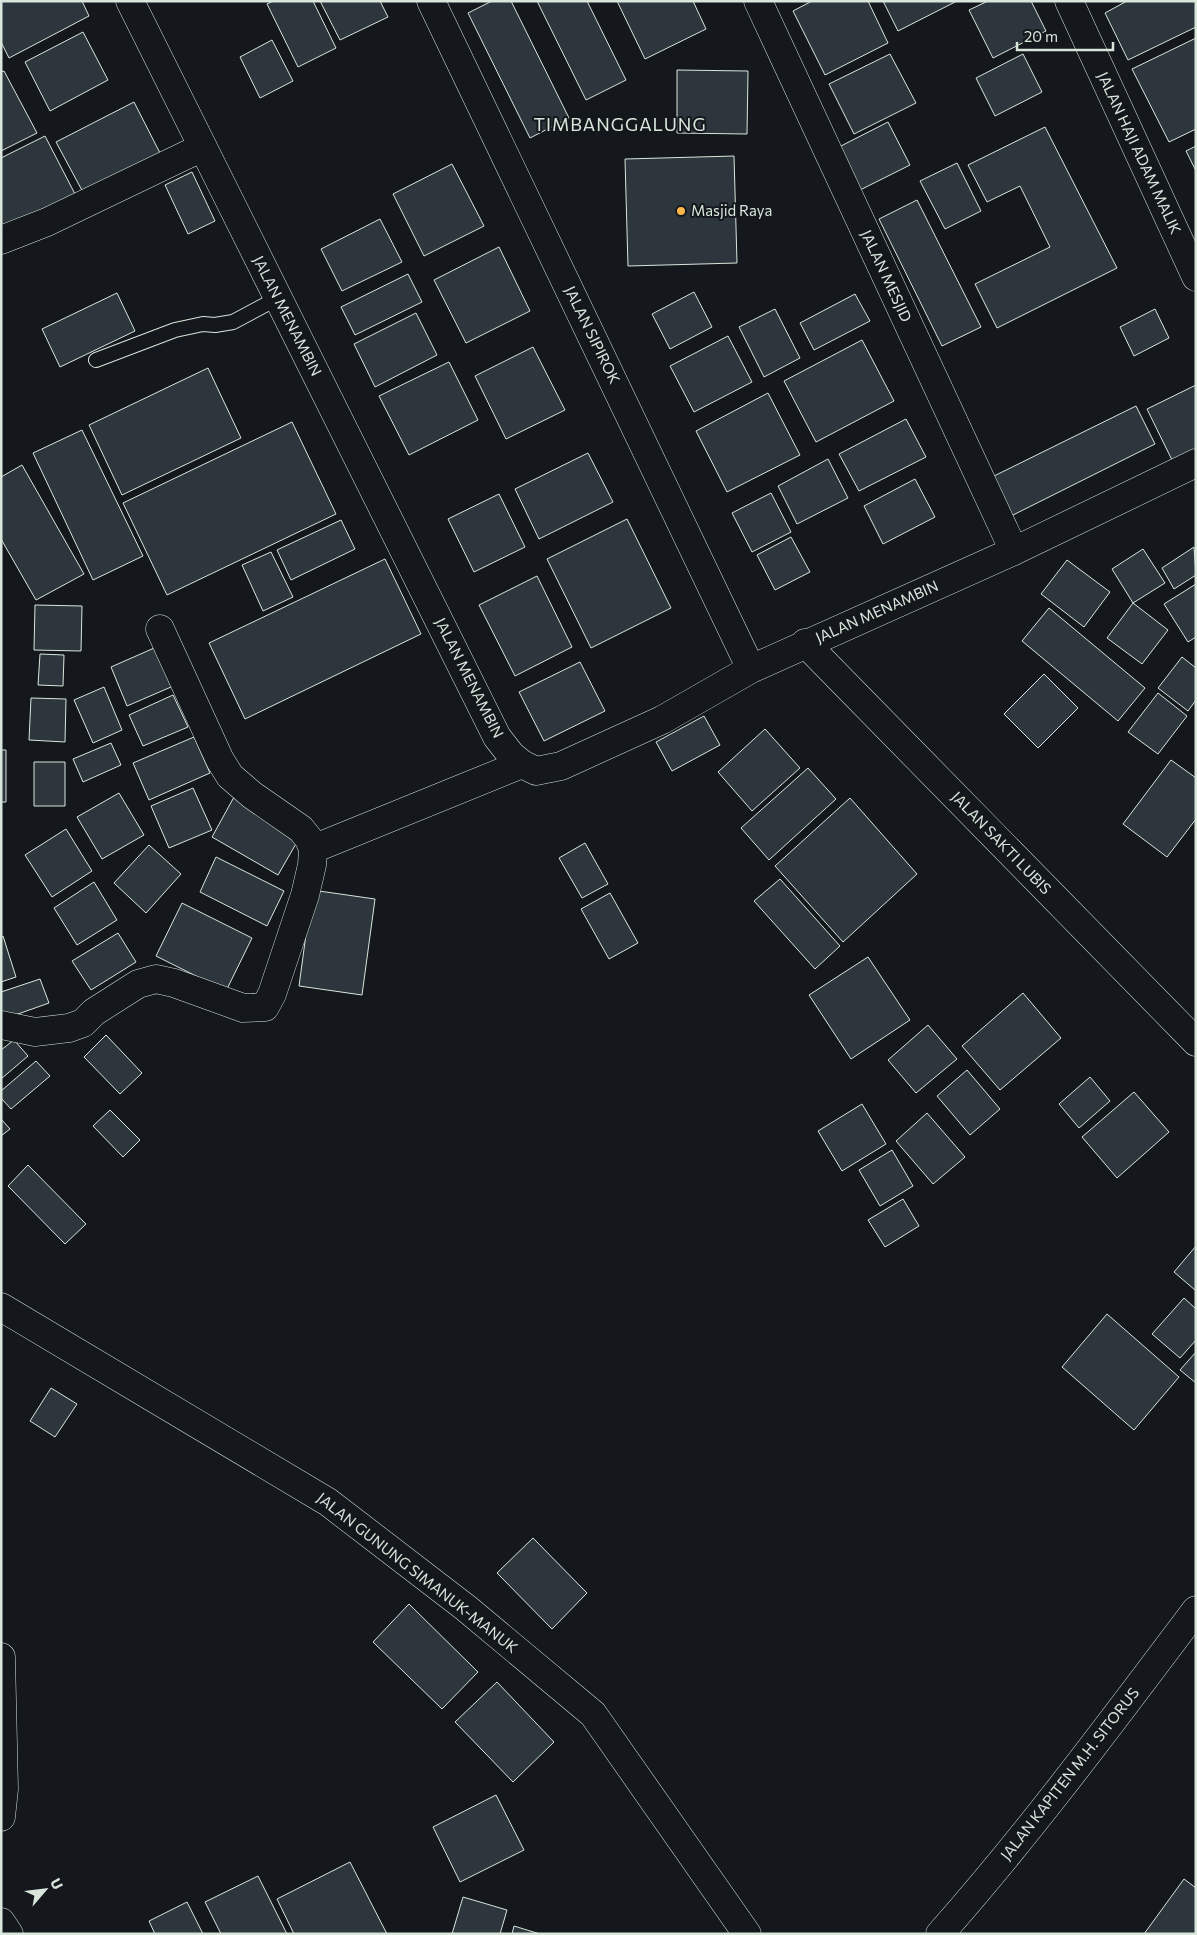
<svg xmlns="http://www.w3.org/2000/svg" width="1197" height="1935" viewBox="0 0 1197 1935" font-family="Commissioner,sans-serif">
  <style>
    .building { fill: #2c363c; stroke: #d8e6dc }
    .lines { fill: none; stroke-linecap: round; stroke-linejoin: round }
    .service-casing { stroke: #d8e6dc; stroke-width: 16 }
    .minor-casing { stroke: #d8e6dc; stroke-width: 29 }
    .tertiary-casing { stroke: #d8e6dc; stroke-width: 29 }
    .service { stroke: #14181c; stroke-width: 14 }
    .minor { stroke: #14181c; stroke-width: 28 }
    .tertiary { stroke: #14181c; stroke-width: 28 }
    .poi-dot { fill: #ffb74d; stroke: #14181c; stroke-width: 2 }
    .labels { text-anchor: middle; stroke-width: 4; stroke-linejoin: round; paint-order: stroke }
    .street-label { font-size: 15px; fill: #d8e6dc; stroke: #14181c }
    .poi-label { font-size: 15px; fill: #d8e6dc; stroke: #14181c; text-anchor: start }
    .quarter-label { font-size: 18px; letter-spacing: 1px; fill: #d8e6dc; stroke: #14181c }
  </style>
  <rect width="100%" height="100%" fill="#14181c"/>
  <!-- building -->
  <path class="building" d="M1,1H82L89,16L9,58L1,42Z
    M273,1H313L336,48L298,67L267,4Z
    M320,1H380L388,17L340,40Z
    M492,1H511L569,118L530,138L468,13Z
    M537,1H587L626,80L586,100Z
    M617,1H693L706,29L645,59Z
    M812,1H868L888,43L825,75L793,11Z
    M883,1H957L898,31Z
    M988,1H1031L1046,31L993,58L969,10Z
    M1127,1H1196V27L1128,60L1105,13Z
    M83,32L108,80L50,111L25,62Z
    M1196,38V129L1169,142L1132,69Z
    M272,40L293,81L260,98L240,57Z
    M890,54L916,103L854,134L829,84Z
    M1023,54L1042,92L995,116L976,78Z
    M677,70L748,71L747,134L677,133Z
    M4,71L37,133L1,151V72Z
    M134,102L162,157L85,196L56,142Z
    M888,122L910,165L860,190L839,147Z
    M1045,127L1117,268L997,328L975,284L1050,247L1020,186L987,202L968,165Z
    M45,136L75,194L1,232V158Z
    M1196,146V171L1186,151Z
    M734,156L737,263L628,266L625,159Z
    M957,163L981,211L945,229L920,181Z
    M452,164L484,226L424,256L393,194Z
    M192,172L215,221L188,234L165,185Z
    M917,200L981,327L942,346L879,219Z
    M380,219L402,262L342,291L321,249Z
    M499,247L530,311L466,343L434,280Z
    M408,274L422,302L355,335L341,307Z
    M694,292L712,327L670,349L652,314Z
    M117,293L135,331L60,367L42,329Z
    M855,294L870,321L814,350L800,323Z
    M775,309L800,358L764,377L739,327Z
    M1155,309L1169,338L1134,356L1120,327Z
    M416,313L437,355L375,387L354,344Z
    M728,336L752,382L694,412L670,366Z
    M862,340L894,401L816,442L784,381Z
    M533,347L565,410L506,439L475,376Z
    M449,362L478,420L409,455L379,396Z
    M208,368L241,438L122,495L89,425Z
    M1196,385V449L1172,460L1147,409Z
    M768,393L800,455L727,492L696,431Z
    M1136,406L1155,444L1011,516L992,477Z
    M906,419L926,457L859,491L839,454Z
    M292,422L336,514L167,595L123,503Z
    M82,430L143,556L93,580L33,453Z
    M588,453L613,502L539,539L515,489Z
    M828,459L848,498L797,524L778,486Z
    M22,465L84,574L36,600L1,539V477Z
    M915,479L935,517L883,544L864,506Z
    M771,493L791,532L752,552L732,513Z
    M499,494L525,547L474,572L448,519Z
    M627,519L671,608L591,648L547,559Z
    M341,520L355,549L291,580L277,550Z
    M791,537L810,572L775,590L757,555Z
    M1194,547L1196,575L1174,589L1162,568Z
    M1143,549L1165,583L1133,603L1112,569Z
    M271,552L293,597L263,611L242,565Z
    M385,559L421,634L245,719L209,643Z
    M1067,560L1110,592L1084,627L1041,594Z
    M537,576L572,647L515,676L479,605Z
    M1196,584V637L1188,642L1164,604Z
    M1133,603L1168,630L1142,664L1107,638Z
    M35,605L82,606L81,651L34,650Z
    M1049,608L1145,688L1118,721L1022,641Z
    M161,645L178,684L127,706L111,667Z
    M40,654L64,655L63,686L38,685Z
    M1182,657L1196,668V700L1188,711L1158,688Z
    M580,662L605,711L544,741L519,692Z
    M1044,674L1078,708L1038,748L1004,714Z
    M104,687L122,730L93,743L74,700Z
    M1158,693L1187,716L1158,754L1128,732Z
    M173,695L188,727L143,746L129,715Z
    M31,698L66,699L65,742L29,740Z
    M704,716L720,745L672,771L656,742Z
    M765,729L800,768L752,811L718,772Z
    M194,737L210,773L149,800L133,763Z
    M111,743L121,765L83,782L73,759Z
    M1,750H6V802H1Z
    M1171,760L1196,778V819L1167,857L1123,824Z
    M34,762H65V806H34Z
    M808,768L836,799L769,860L741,828Z
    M193,788L212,830L169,848L151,806Z
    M119,793L144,835L102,859L77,817Z
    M234,797L301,835L278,875L212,837Z
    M850,798L917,874L843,942L775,866Z
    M66,829L92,871L52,897L25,855Z
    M585,843L608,884L582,898L559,858Z
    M149,845L181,874L146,913L114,883Z
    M216,857L284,891L267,926L200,892Z
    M780,879L840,946L815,969L754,901Z
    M94,882L117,920L77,945L54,908Z
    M312,890L375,899L362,995L299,986Z
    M610,893L638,943L609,959L581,909Z
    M182,903L252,938L226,991L156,956Z
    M118,933L136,962L91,990L72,961Z
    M3,936L16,977L1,982V937Z
    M868,957L910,1020L851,1059L809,995Z
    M40,979L49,1003L1,1020V992Z
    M1023,993L1061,1038L1000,1090L962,1046Z
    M928,1025L957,1059L916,1093L888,1060Z
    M106,1035L142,1073L120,1094L84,1057Z
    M14,1040L28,1056L1,1079V1050Z
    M36,1061L50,1076L11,1109L1,1098V1091Z
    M967,1070L1000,1109L970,1135L937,1096Z
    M1090,1077L1110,1101L1079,1128L1059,1104Z
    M1134,1092L1169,1132L1117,1178L1082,1137Z
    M862,1104L886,1144L842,1171L818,1131Z
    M110,1110L140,1140L123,1157L93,1126Z
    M927,1113L965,1157L933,1184L896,1141Z
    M1,1119L10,1129L1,1136Z
    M892,1150L913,1186L880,1206L859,1170Z
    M28,1165L86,1224L65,1244L8,1186Z
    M903,1199L919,1226L885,1247L868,1220Z
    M1196,1246V1290H1195L1174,1272Z
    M1184,1298L1196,1309V1340L1180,1358L1152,1334Z
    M1107,1314L1179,1377L1134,1430L1062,1367Z
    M1196,1352V1383L1180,1370Z
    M51,1388L77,1404L55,1437L30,1421Z
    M533,1538L587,1593L552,1629L497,1573Z
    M409,1604L478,1672L442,1709L373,1642Z
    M497,1682L554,1742L513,1782L455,1722Z
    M496,1795L524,1850L460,1882L433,1827Z
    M350,1862L387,1934H294L277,1899Z
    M258,1876L287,1934H221L205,1902Z
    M1184,1879L1196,1888V1934H1144Z
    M463,1897L507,1910L500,1934H452Z
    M187,1902L203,1934H155L149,1921Z
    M514,1926L540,1934H512Z"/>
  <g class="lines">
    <defs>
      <path id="service" d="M96,360L175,330L203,324L215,325L233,322L278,298"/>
      <path id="minor" d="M130,1L497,737L511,755L522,764L536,771L561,766L662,720L751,669L1014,551L1196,463
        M431,1L751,669
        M758,1L1014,551
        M1,240L47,222L203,147
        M805,643L1196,1042
        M313,849L522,764
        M1,1025L35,1032L69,1028L83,1023L94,1012L138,984L156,979L174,983L243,1008L265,1007L272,994L305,895L312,865L313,849L309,839L301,829L252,795L230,776L220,760L160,629
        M1,1307L328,1502L466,1608L593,1714L747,1934
        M1,1657L4,1789L1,1817
        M1,1922L9,1934
        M940,1934C1031,1831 1113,1720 1196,1610"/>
      <path id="tertiary" d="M1069,1L1196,277"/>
    </defs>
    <!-- service casing -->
    <use href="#service" class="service-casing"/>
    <!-- minor casing -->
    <use href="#minor" class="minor-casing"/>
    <!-- tertiary casing -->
    <use href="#tertiary" class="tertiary-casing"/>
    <!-- service -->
    <use href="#service" class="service"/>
    <!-- minor -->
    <use href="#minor" class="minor"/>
    <!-- tertiary -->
    <use href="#tertiary" class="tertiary"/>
  </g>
  <!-- markers -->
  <circle class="poi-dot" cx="681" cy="211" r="5"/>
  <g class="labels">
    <!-- street labels -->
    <g class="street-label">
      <text transform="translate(1139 153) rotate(65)" y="5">JALAN HAJI ADAM MALIK</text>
      <text transform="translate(886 276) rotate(65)" y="5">JALAN MESJID</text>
      <text transform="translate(287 316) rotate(63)" y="5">JALAN MENAMBIN</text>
      <text transform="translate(592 335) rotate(64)" y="5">JALAN SIPIROK</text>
      <text transform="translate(877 612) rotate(-24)" y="5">JALAN MENAMBIN</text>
      <text transform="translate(469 678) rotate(63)" y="5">JALAN MENAMBIN</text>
      <text transform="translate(1001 843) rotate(46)" y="5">JALAN SAKTI LUBIS</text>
      <text transform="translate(417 1573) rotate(38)" y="5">JALAN GUNUNG SIMANUK-MANUK</text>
      <text transform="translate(1070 1774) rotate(-52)" y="5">JALAN KAPITEN M.H. SITORUS</text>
    </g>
    <!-- poi labels -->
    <g class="poi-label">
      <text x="691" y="216">Masjid Raya</text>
    </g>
    <!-- quarter labels -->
    <g class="quarter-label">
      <text x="620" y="131">TIMBANGGALUNG</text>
    </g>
  </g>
  <!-- border -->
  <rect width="1197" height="1935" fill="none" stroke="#d8e6dc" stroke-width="5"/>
  <!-- north arrow -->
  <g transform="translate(45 1890) rotate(62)" stroke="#14181c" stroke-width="4" paint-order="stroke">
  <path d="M0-4L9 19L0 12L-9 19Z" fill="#d8e6dc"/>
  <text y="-8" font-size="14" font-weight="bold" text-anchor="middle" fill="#d8e6dc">U</text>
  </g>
  <!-- scale -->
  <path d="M1017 42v8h96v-8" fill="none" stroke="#d8e6dc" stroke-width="2.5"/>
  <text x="1024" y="42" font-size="15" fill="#d8e6dc" stroke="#14181c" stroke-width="4" paint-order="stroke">20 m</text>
</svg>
